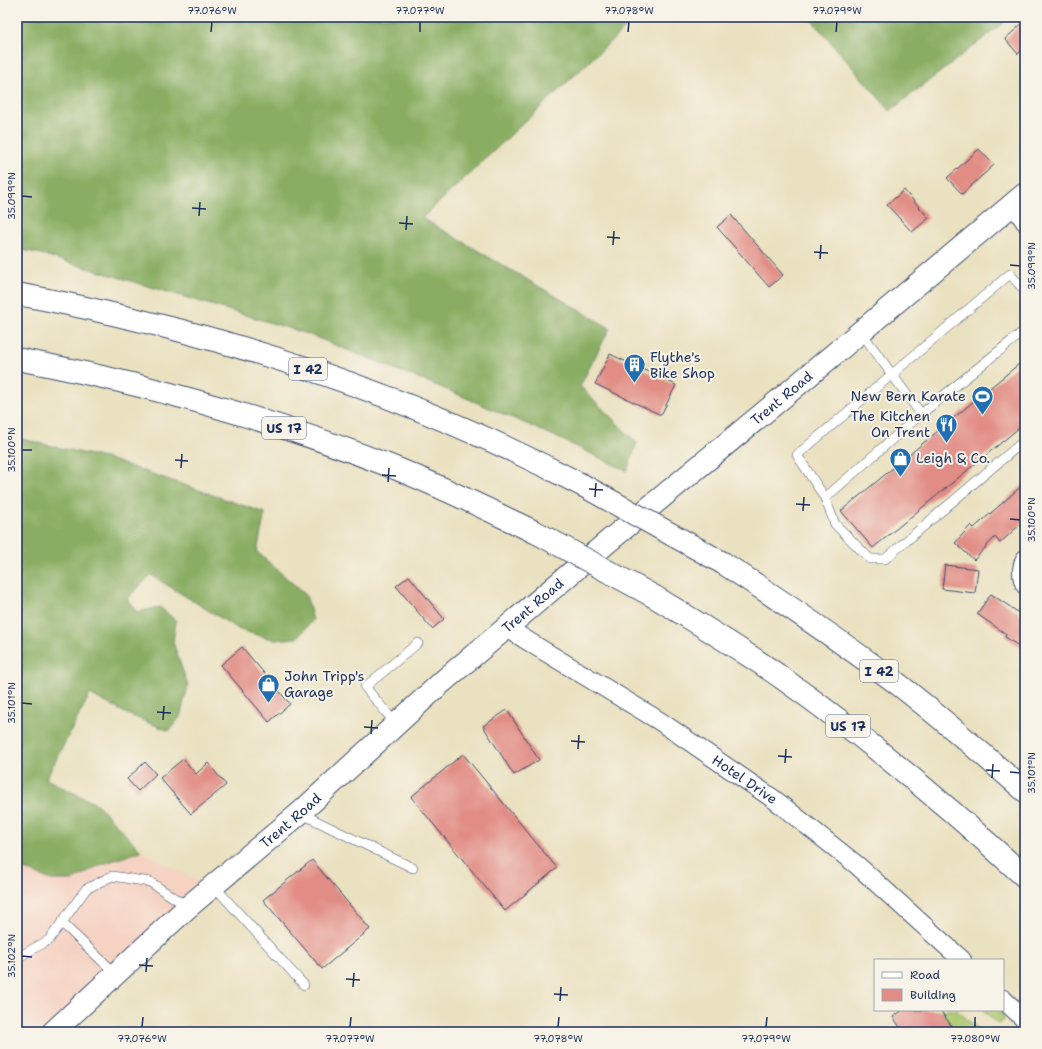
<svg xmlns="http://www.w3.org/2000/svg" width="1042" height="1049" viewBox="0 0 1042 1049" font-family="'Shantell Sans',sans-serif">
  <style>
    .built { fill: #f5d2c2 }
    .green { fill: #acc970; stroke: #647c67 }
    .forest { fill: #89ad62; stroke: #526e60 }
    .building { fill: #e18c84 }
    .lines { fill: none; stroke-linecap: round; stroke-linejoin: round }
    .service-casing { stroke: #3a4a6d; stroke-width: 10 }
    .minor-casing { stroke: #3a4a6d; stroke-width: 20 }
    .tertiary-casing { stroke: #3a4a6d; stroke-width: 24 }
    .motorway-casing { stroke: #3a4a6d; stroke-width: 24 }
    .service { stroke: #fff; stroke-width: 9 }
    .minor { stroke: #fff; stroke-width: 18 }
    .tertiary { stroke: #fff; stroke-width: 22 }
    .motorway { stroke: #fff; stroke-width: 22 }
    .motorway-bridge-casing { stroke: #3a4a6d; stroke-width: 24; stroke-linecap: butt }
    .motorway-bridge { stroke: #fff; stroke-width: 22 }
    .ticks { fill: none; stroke: #1b2f5e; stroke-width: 1.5 }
    .labels { text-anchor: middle; stroke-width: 4; stroke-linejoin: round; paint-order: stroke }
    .shield { fill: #f7f3e8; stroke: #5d6a87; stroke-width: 1 }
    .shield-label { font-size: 13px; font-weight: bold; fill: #1b2f5e }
    .poi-label { font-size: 14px; fill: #1b2f5e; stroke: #f7f3e8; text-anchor: start }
    .street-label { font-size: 14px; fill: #1b2f5e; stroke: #f7f3e8 }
    .neatline { fill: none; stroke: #1b2f5e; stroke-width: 1.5 }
    .ticks-label { font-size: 10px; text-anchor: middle; fill: #1b2f5e }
  </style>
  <rect width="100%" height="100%" fill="#f7f3e8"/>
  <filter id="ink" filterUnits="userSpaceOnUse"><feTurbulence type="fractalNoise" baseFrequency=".025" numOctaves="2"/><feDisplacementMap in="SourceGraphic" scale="8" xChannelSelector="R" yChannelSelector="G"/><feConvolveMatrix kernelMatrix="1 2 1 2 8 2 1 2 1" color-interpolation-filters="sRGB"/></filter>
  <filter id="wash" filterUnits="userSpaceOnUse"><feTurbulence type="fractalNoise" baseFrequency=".012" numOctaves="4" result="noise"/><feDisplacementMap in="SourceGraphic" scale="16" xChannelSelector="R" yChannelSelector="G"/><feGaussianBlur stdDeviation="0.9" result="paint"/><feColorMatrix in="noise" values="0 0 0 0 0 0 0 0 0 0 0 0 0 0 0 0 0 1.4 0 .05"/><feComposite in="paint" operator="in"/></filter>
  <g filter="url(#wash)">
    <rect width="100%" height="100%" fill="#eae1c0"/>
    <!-- built -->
    <path class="built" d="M141,851L205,885L39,1032H17V866L51,880L76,878L100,865Z"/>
    <!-- green -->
    <path class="green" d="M940,1010H957L981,1032H956Z
      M983,1010H998L1004,1015L1003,1021L998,1024Z"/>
    <!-- forest -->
    <path class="forest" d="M17,17H637L422,218L610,328L580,386L637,443L627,471L554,436L450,391L305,333L37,253L17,249Z
      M809,17H1011L890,111Z
      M17,438L109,459L265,513L257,552L306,595L313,620L297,638L275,640L240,630L151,575L127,599L137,612L160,607L176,621L173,642L188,686L180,717L169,731L125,713L90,694L46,779L98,805L141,851L100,865L73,880H51L17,866Z"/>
    <g id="blocks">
      <!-- building -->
      <path class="building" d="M1025,21V47L1018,54L1005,39Z
        M979,149L994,165L962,194L947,178Z
        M904,190L929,218L912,232L887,205Z
        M731,215L783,275L769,287L717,227Z
        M610,354L676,385L661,415L595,384Z
        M1025,359V423L873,548L841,511Z
        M1025,483V520L1000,543L995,537L974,560L955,543L971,525L974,528Z
        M945,565L978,569L975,593L942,589Z
        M409,576L444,619L432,629L396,586Z
        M991,594L1025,617V650L1005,637L1006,634L977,614Z
        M242,647L290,704L269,722L221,665Z
        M507,710L539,760L514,775L483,726Z
        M463,754L557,868L505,911L411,797Z
        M183,759L196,774L208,763L226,785L191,814L160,778Z
        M145,762L156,774L138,791L127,779Z
        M312,860L370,929L322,969L263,900Z
        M903,1010H940L956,1032H903L893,1017Z"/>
    </g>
  </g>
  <g filter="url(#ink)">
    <use href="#blocks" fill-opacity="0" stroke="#3a4a6d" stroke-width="1"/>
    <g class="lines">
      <defs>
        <path id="service" d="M1025,291L1010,274L797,455L825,498L835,524L870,559H885L1025,440
          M861,332L921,414L1025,330
          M825,498L921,414
          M396,724L365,687L418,643
          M300,813L413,868
          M214,886L304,985
          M62,923L116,974
          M17,958L49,940L86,889L112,876L150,882L188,907"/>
        <g id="minor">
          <path d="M1013,203L1025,222"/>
          <path d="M1025,559C1021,567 1021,577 1025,585"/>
          <path id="s1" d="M507,628L539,648L658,720L775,800L858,866L962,960"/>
          <path d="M1003,999L1025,1020"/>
        </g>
        <g id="tertiary">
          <path id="s2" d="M53,1032L188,907L300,813L441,683L610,540L783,397L1025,194"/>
        </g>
        <path id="motorway" d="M17,294C73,304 127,317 182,331C322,368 456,419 584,486
          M17,359C144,383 270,419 390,466C441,486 490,511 539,534
          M723,563C783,602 841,641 898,684C942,718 984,755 1025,791
          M655,597C698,623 741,649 782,678C868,739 948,806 1025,877"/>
      </defs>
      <!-- service casing -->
      <use href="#service" class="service-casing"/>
      <!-- minor casing -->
      <use href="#minor" class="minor-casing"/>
      <!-- tertiary casing -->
      <use href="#tertiary" class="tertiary-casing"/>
      <!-- motorway casing -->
      <use href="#motorway" class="motorway-casing"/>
      <!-- service -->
      <use href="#service" class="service"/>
      <!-- minor -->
      <use href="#minor" class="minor"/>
      <!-- tertiary -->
      <use href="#tertiary" class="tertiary"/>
      <!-- motorway -->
      <use href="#motorway" class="motorway"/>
      <defs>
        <path id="motorway-bridge" d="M584,486L723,563
          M539,534L655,597"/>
      </defs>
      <!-- motorway-bridge casing -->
      <use href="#motorway-bridge" class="motorway-bridge-casing"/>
      <!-- motorway-bridge -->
      <use href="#motorway-bridge" class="motorway-bridge"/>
    </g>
  </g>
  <!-- ticks -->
  <path class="ticks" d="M211,32L212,22M420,32V22M628,32L629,22M836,32L837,22M22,196L32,197M192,208L206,209M199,216L200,202M399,223L413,224M406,230L407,216M607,237L620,238M613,245L614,231M814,252L828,253M820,259L821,245M1010,265L1020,266M22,450H32M175,460L188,461M181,468L182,454M382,475L396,476M388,482L389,468M589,489L603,490M595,497L596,483M796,504L810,505M803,511L804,497M1010,519L1020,520M22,703L32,704M157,712L171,713M163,720L164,706M364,727L378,728M371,734L372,720M571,741L585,742M578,749L579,735M778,756L792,757M785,763L786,749M986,770L1000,771M1010,772L1020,773M992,778L993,764M22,956L32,957M139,965L153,966M146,972L147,958M346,979L360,980M353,987L354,973M554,994L568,995M560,1001L561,987M142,1027L143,1017M350,1027L351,1017M558,1027L559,1017M766,1027L767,1017M975,1027V1017"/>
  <!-- icons -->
  <defs>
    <symbol id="building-pin" viewBox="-11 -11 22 30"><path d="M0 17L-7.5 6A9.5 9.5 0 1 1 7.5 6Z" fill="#1f6fb2" stroke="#f7f3e8"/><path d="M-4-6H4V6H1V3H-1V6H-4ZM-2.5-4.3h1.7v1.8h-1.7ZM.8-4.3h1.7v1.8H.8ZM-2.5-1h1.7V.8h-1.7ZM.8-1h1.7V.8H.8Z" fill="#fff"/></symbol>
    <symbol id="stadium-pin" viewBox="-11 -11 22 30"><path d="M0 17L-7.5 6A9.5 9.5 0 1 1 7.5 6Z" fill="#1f6fb2" stroke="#f7f3e8"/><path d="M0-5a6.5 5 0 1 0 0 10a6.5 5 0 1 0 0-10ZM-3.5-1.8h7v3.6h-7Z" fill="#fff"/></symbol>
    <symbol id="restaurant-pin" viewBox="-11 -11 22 30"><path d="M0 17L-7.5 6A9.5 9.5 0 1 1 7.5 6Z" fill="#1f6fb2" stroke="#f7f3e8"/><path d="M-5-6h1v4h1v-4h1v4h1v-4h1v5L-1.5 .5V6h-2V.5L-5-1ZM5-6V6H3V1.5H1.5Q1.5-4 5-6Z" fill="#fff"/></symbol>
    <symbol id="shop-pin" viewBox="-11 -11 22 30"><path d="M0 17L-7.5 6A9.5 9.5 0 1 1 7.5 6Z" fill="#1f6fb2" stroke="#f7f3e8"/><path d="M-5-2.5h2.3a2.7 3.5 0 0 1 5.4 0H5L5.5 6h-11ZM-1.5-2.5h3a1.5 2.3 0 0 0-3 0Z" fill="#fff"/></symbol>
  </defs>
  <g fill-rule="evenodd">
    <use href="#building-pin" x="622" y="352" width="25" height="34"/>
    <use href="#stadium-pin" x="970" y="384" width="25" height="34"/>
    <use href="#restaurant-pin" x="934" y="412" width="25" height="34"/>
    <use href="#shop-pin" x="888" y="446" width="25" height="34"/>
    <use href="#shop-pin" x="256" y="672" width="25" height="34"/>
  </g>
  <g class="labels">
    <!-- shield labels -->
    <g class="shield">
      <rect x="289" y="358" width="38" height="22" rx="3"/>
      <rect x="262" y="417" width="44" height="22" rx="3"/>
      <rect x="860" y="660" width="38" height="22" rx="3"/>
      <rect x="826" y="715" width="44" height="22" rx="3"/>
    </g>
    <g class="shield-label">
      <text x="308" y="374">I 42</text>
      <text x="284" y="433">US 17</text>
      <text x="879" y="676">I 42</text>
      <text x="848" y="731">US 17</text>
    </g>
    <!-- poi labels -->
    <g class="poi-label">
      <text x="650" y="362">Flythe's<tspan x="650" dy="16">Bike Shop</tspan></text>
      <text x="966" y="401" text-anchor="end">New Bern Karate</text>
      <text x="930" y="421" text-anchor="end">The Kitchen<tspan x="930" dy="16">On Trent</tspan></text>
      <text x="916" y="463">Leigh &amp; Co.</text>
      <text x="284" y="681">John Tripp's<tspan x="284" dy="16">Garage</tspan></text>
    </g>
    <!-- street labels -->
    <g class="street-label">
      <text dy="5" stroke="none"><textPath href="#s2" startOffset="966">Trent Road</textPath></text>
      <text dy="5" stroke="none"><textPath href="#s2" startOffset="642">Trent Road</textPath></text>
      <text dy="5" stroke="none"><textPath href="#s1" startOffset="282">Hotel Drive</textPath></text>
      <text dy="5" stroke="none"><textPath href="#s2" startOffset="318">Trent Road</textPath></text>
    </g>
  </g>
  <!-- margin -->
  <rect width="1042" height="1049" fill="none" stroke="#f7f3e8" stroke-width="44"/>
  <!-- legend -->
  <rect x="874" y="959" width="130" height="52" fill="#f7f3e8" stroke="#9fa5b1"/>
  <rect x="882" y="972" width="20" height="6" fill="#ffffff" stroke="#9fa5b1"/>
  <text x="910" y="979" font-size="12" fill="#1b2f5e">Road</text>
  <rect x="882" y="989" width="20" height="12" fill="#e18c84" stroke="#9fa5b1"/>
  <text x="910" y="999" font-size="12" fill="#1b2f5e">Building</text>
  <rect x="22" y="22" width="998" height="1005" class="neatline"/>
  <g class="ticks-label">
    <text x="212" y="14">77.076°W</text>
    <text x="420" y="14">77.077°W</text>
    <text x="629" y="14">77.078°W</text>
    <text x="837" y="14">77.079°W</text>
    <text transform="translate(11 196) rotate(-90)" y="4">35.099°N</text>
    <text transform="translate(1031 266) rotate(-90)" y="4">35.099°N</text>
    <text transform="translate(11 450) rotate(-90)" y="4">35.100°N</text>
    <text transform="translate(1031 520) rotate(-90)" y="4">35.100°N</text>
    <text transform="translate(11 703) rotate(-90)" y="4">35.101°N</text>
    <text transform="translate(1031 773) rotate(-90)" y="4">35.101°N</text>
    <text transform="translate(11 956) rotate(-90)" y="4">35.102°N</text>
    <text x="142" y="1042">77.076°W</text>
    <text x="350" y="1042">77.077°W</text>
    <text x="558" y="1042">77.078°W</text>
    <text x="766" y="1042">77.079°W</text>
    <text x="975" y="1042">77.080°W</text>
  </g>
</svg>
